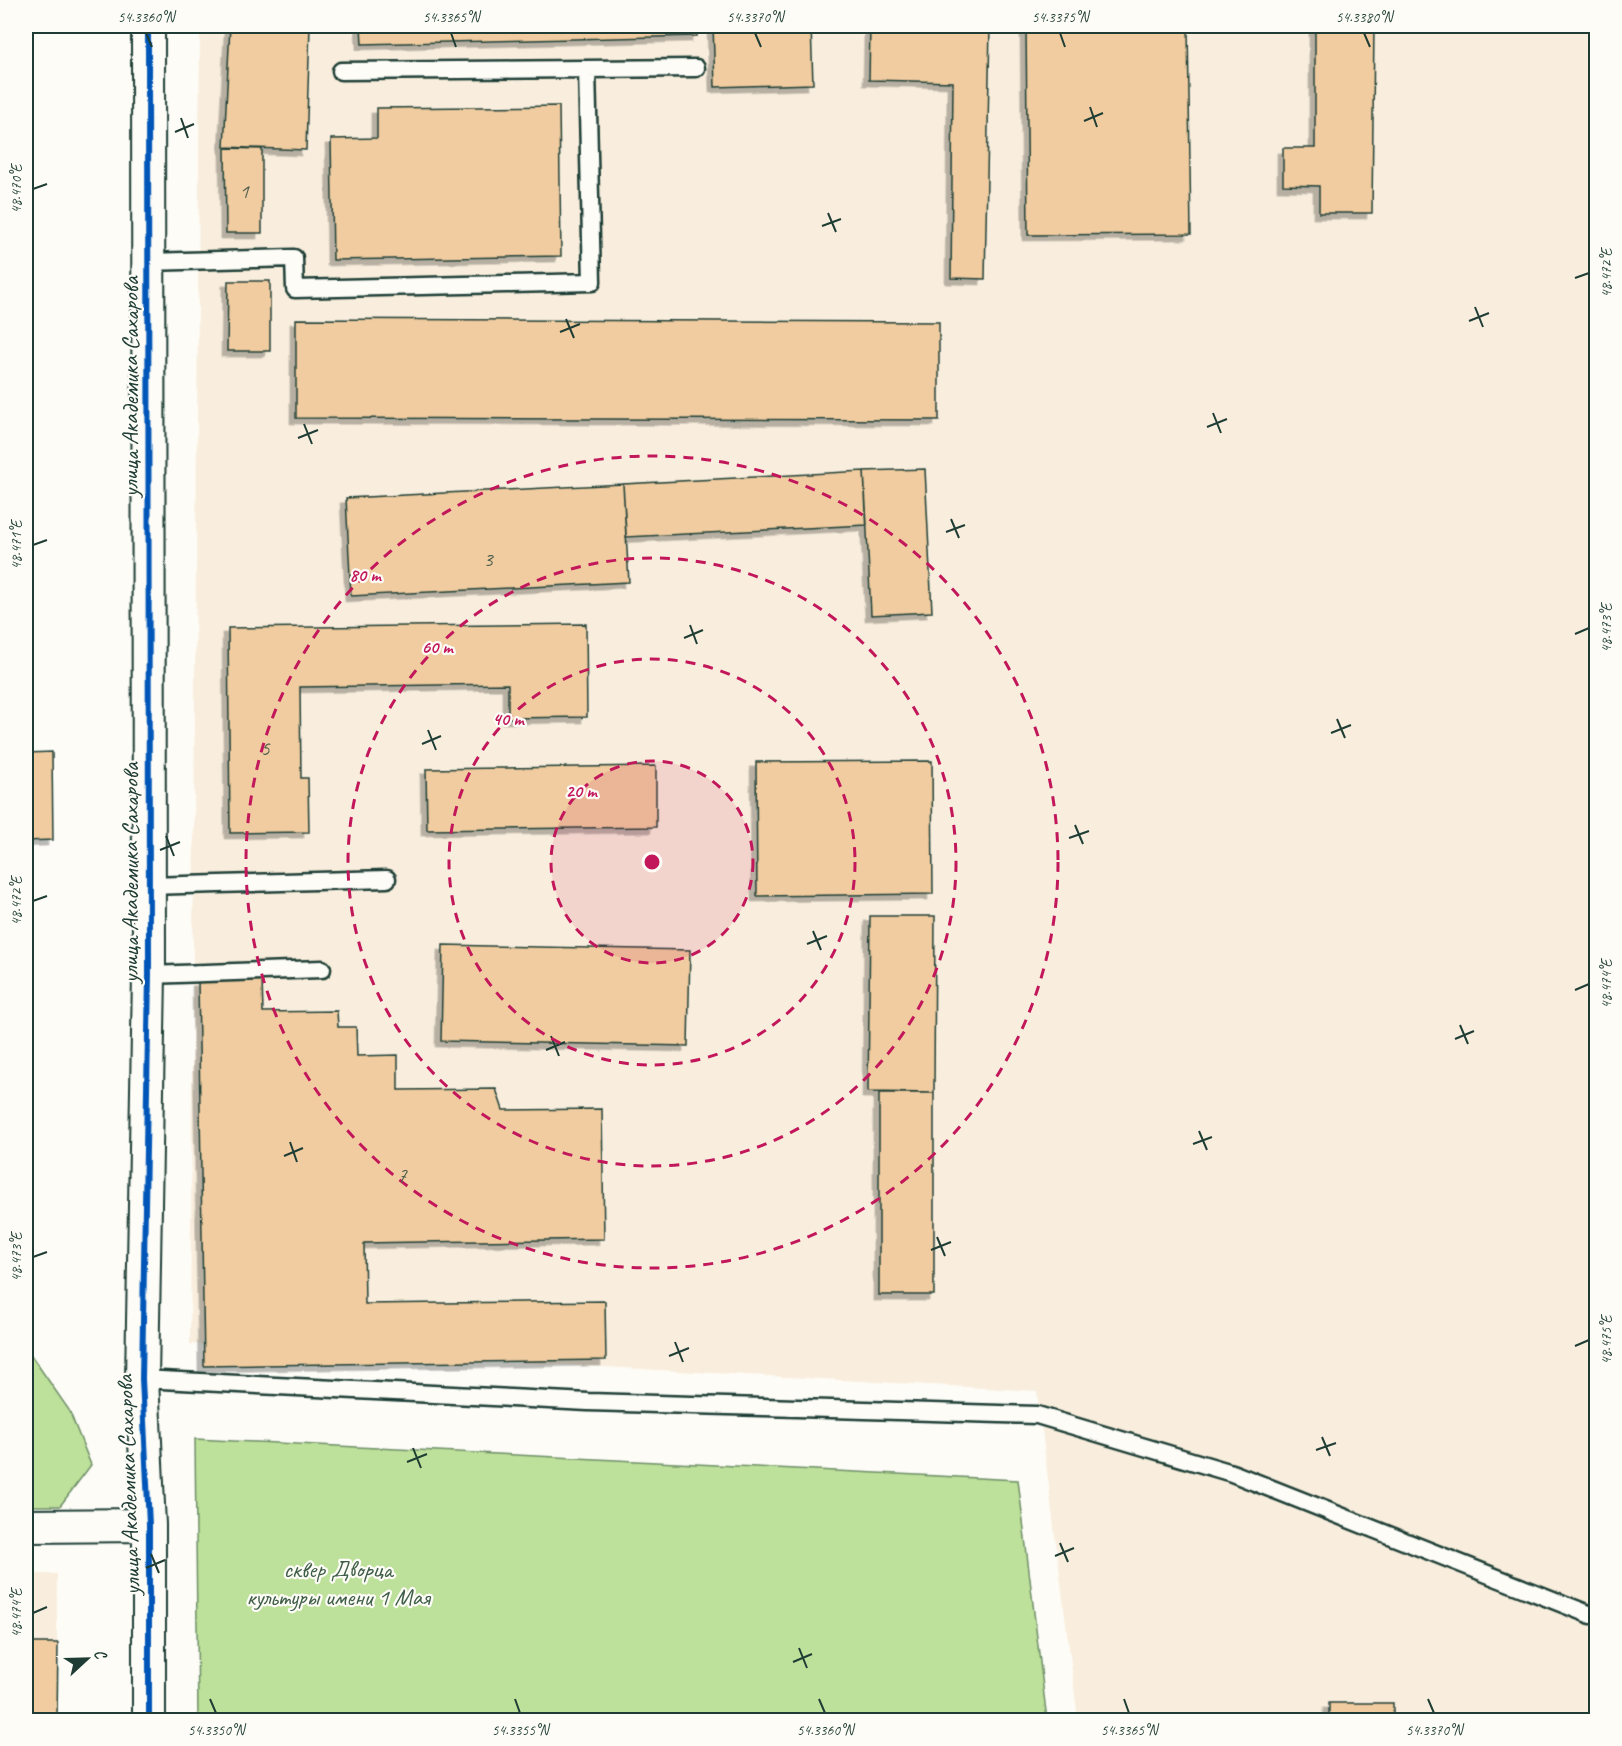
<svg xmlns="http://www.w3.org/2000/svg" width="1622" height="1746" viewBox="0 0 1622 1746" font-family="Caveat,sans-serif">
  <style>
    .built { fill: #f9eedd }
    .green { fill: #bde09a; stroke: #6e8e67; stroke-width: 1.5 }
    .building { fill: #f0cca0; stroke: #1f3d34; stroke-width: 1.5; filter: url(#shadow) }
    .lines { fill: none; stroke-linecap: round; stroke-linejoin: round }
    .service-casing { stroke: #1f3d34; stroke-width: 21 }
    .minor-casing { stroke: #1f3d34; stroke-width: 36 }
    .service { stroke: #fdfcf7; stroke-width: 16 }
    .minor { stroke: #fdfcf7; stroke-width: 32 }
    .cycleway-casing { stroke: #fdfcf7; stroke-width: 10 }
    .cycleway { stroke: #0057b8; stroke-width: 6 }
    .ticks { fill: none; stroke: #1f3d34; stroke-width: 2 }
    .ring { fill: none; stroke: #c2185b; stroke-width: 3; stroke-dasharray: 10 8 }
    .labels { text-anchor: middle; stroke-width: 4.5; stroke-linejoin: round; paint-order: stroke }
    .number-label { font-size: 21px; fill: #53614f }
    .street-label { font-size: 24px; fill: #1f3d34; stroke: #fdfcf7 }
    .park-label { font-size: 24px; fill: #3f5e48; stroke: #fdfcf7 }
    .centre { fill: #c2185b; stroke: #fdfcf7; stroke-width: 3 }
    .ring-label { font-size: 18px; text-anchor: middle; font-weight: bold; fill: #c2185b; stroke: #fdfcf7; stroke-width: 4.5; stroke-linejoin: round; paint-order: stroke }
    .neatline { fill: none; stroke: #1f3d34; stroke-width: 2 }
    .ticks-label { font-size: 15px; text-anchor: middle; fill: #1f3d34 }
  </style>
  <defs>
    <filter id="shadow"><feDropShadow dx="-5.5" dy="5.5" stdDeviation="0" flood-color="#0004"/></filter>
  </defs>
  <rect width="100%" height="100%" fill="#fdfcf7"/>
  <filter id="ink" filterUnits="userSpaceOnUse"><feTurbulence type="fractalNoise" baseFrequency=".0167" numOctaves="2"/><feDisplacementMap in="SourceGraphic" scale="12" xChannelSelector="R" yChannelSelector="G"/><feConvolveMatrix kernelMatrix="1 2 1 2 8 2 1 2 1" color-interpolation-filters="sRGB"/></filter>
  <g filter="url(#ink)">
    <!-- built -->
    <path class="built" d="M200,26H1596V1720H1078L1037,1391L190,1344Z
      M26,1574H57V1720H26Z"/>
    <!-- green -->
    <path class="green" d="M26,975C34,991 30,1015 26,1033Z
      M26,1348L69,1410L91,1465L60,1506H26Z
      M195,1439L1018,1480L1047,1720H198Z"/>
    <!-- building -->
    <path class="building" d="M230,26H310L306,150L224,147Z
      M361,26H697V36L362,44Z
      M713,26H811L813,84L715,87Z
      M870,26H990L985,279L951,278L953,82L869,80Z
      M1188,26L1191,234L1028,235L1026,27Z
      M1315,26H1374L1372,213H1319V186L1283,185V148H1315Z
      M559,106L561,256L333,260L331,139L377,138V108Z
      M225,148L262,149V233H226Z
      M228,281H270V351H227Z
      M296,319L939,322V420L296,418Z
      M925,469L932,612L871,615L864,471Z
      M864,471L867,525L626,537L623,484Z
      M623,484L629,582L351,596L346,498Z
      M586,624L587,717L508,718V684L300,687L301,778H308L309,832L230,833L228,628Z
      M52,752L53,840L26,841V753Z
      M932,761L933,894L757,896L756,762Z
      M656,766V827L427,830L426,769Z
      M870,916H935L934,1093L868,1092Z
      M443,945L690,950L688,1046L441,1041Z
      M262,980L263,1012L337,1011L338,1027H356L357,1056L398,1055V1090L496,1089L503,1110L602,1109L604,1239L364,1243L365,1304L605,1301L606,1360L204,1366L198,981Z
      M879,1093H934V1295H879Z
      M26,1643H58L57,1720H26Z
      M1329,1703H1393V1720H1329Z"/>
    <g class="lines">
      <defs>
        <path id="service" d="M341,71L696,68
          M148,262L294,258L295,289L592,282L587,69
          M148,886L387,879
          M149,975L322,969
          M142,1379L588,1402L1037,1415L1232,1473L1591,1615L1596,1614"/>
        <path id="minor" d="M148,26L149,975L142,1379L149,1525V1720
          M26,1526L149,1525"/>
      </defs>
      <!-- service casing -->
      <use href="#service" class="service-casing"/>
      <!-- minor casing -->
      <use href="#minor" class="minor-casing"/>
      <!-- service -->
      <use href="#service" class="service"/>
      <!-- minor -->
      <use href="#minor" class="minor"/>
      <defs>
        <path id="cycleway" d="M148,26L149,975L142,1379L149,1525V1720"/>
      </defs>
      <!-- cycleway casing -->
      <use href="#cycleway" class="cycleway-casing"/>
      <!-- cycleway -->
      <use href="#cycleway" class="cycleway"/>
    </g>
  </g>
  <!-- ticks -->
  <path class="ticks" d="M146,33L152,47M451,33L456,47M755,33L761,47M1060,33L1065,47M1364,33L1370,47M1090,107L1097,127M181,118L188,138M1084,121L1103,113M175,132L194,124M33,189L47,184M828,213L836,232M822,226L841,219M1575,278L1589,273M1475,307L1483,327M566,319L574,338M1469,321L1489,313M560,332L580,324M1213,413L1221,433M304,424L312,444M1207,427L1227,419M298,438L318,430M951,519L959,538M946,532L965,525M33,545L47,540M690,625L697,644M1575,634L1589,628M684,638L703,630M1337,719L1345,738M428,730L436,750M1331,733L1351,725M422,744L441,736M1075,825L1083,844M166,836L174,856M1069,838L1089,831M160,850L180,842M33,901L47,896M813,931L821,950M807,944L827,936M1575,990L1589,984M1460,1025L1468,1044M551,1036L559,1056M1455,1039L1474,1031M546,1050L565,1042M1199,1131L1207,1150M290,1142L297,1162M1193,1144L1212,1137M284,1156L303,1148M937,1237L945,1256M931,1250L951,1242M33,1257L47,1252M675,1342L683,1362M1575,1346L1589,1340M669,1356L689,1348M1322,1437L1330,1456M413,1448L421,1468M1316,1450L1336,1443M407,1462L427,1454M1060,1543L1068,1562M151,1554L159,1573M1055,1556L1074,1548M146,1568L165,1560M33,1613L47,1607M799,1648L807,1668M793,1662L812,1654M210,1699L216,1713M515,1699L520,1713M819,1699L825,1713M1124,1699L1129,1713M1428,1699L1434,1713"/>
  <!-- distance rings -->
  <circle cx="652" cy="862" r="101" fill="#c2185b" fill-opacity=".12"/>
  <g class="ring">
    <circle cx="652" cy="862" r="101"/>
    <circle cx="652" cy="862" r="203"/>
    <circle cx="652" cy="862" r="304"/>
    <circle cx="652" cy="862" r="406"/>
  </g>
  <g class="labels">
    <!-- number labels -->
    <g class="number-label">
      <text x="244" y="198">1</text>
      <text x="488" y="566">3</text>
      <text x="265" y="755">5</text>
      <text x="402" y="1182">7</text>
    </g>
    <!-- street labels -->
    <g class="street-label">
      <text transform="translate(130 387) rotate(-90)" y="8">улица Академика Сахарова</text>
      <text transform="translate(130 873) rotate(-90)" y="8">улица Академика Сахарова</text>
      <text transform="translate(128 1485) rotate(-92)" y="8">улица Академика Сахарова</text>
    </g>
    <!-- park labels -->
    <g class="park-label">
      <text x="338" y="1577">сквер Дворца<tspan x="338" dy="28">культуры имени 1 Мая</tspan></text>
    </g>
  </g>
  <circle cx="652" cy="862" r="9" class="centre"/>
  <g class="ring-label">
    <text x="365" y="581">80 m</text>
    <text x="437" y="653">60 m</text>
    <text x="508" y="725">40 m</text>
    <text x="581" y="797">20 m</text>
  </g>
  <!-- margin -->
  <rect width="1622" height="1746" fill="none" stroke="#fdfcf7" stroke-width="66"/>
  <!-- north arrow -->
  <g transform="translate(87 1659) rotate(68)" stroke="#fdfcf7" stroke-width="4.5" paint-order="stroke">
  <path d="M0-4.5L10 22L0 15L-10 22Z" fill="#1f3d34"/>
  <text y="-9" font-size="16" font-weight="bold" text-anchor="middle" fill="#1f3d34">С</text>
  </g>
  <rect x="33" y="33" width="1556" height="1680" class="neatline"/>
  <g class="ticks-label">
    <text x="146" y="22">54.3360°N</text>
    <text x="451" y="22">54.3365°N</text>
    <text x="755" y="22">54.3370°N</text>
    <text x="1060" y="22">54.3375°N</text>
    <text x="1364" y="22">54.3380°N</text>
    <text transform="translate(16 189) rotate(-90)" y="5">48.470°E</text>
    <text transform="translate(1606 273) rotate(-90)" y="5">48.472°E</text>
    <text transform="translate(16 545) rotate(-90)" y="5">48.471°E</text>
    <text transform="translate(1606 628) rotate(-90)" y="5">48.473°E</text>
    <text transform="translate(16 901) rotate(-90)" y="5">48.472°E</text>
    <text transform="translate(1606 984) rotate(-90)" y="5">48.474°E</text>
    <text transform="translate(16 1257) rotate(-90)" y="5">48.473°E</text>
    <text transform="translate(1606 1340) rotate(-90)" y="5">48.475°E</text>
    <text transform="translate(16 1613) rotate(-90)" y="5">48.474°E</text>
    <text x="216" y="1735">54.3350°N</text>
    <text x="520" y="1735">54.3355°N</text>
    <text x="825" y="1735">54.3360°N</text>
    <text x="1129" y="1735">54.3365°N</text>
    <text x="1434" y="1735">54.3370°N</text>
  </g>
</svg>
